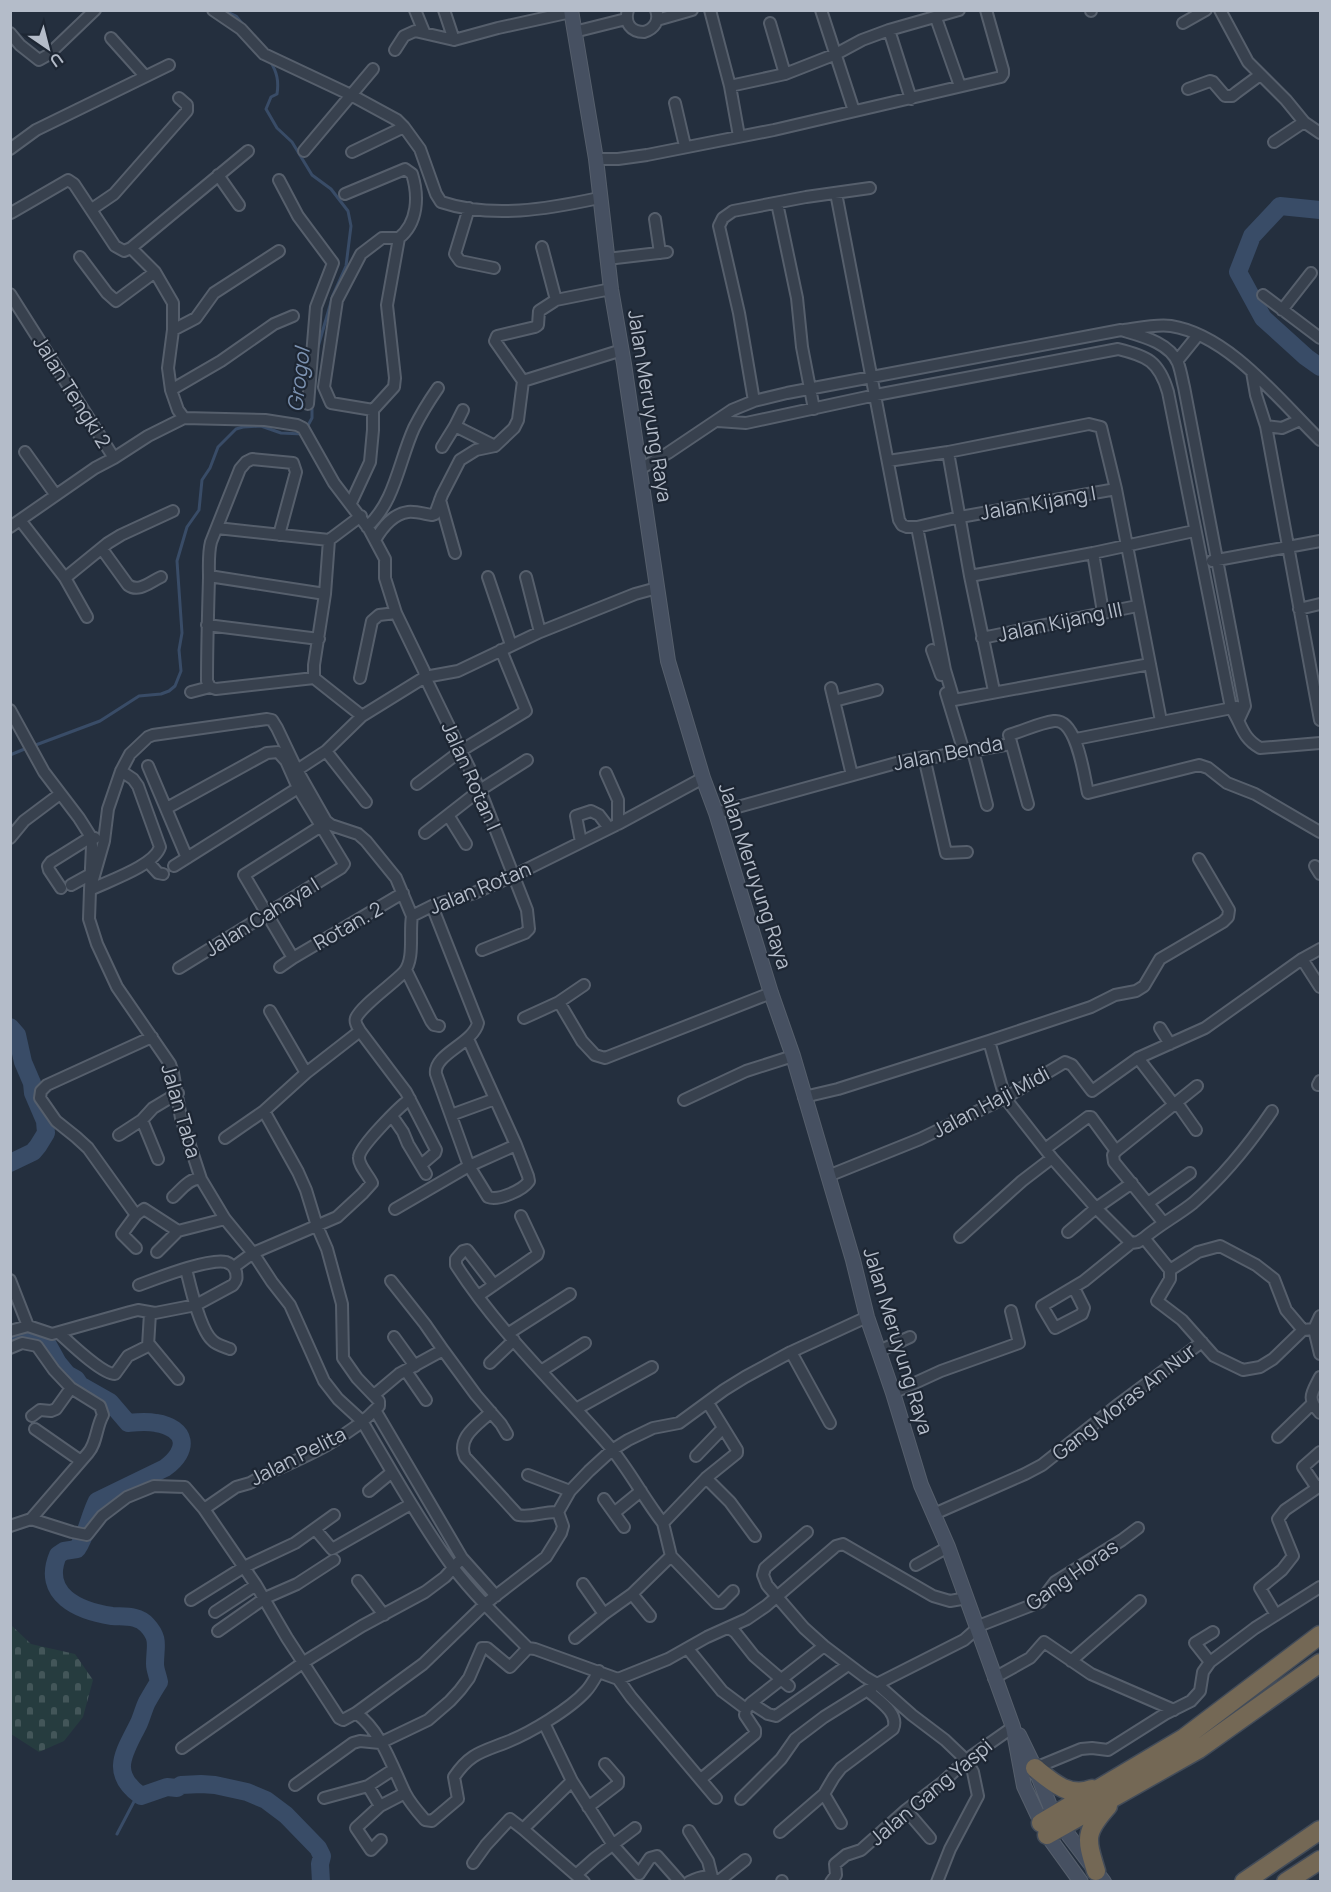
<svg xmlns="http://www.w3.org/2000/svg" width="1331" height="1892" viewBox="0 0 1331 1892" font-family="Manrope,sans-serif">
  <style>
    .cemetery { fill: url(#cemetery-stones) }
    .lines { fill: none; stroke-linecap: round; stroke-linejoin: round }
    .stream { stroke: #394c67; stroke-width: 3 }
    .river { stroke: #394c67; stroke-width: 18 }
    .street-casing { stroke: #565f6c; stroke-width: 14 }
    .secondary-casing { stroke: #565f6c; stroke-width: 16 }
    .highway-casing { stroke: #434c59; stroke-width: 21 }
    .street { stroke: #38414e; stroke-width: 10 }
    .secondary { stroke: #465061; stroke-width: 14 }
    .highway { stroke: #746855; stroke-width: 18 }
    .labels { text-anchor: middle; stroke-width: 4.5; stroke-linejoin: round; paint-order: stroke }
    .street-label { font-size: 20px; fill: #b4bcc9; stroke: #1d2633 }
    .water-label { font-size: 21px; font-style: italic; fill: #7c92b1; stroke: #1d2633 }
  </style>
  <defs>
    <pattern id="cemetery-stones" width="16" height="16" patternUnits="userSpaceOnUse" patternTransform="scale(1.5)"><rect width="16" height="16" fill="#263c3f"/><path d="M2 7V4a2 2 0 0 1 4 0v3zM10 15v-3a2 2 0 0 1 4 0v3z" fill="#435659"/></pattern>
  </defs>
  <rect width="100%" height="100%" fill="#242f3e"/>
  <!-- cemetery -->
  <path class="cemetery" d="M10,1624L31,1644L75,1654L93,1680L83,1717L64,1741L39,1752L11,1734Z"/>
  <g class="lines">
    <!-- stream -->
    <path class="stream" d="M223,10L236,16L245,27
      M270,61C277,72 279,81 277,94L271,97L266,109L277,128L292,142L312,175L331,189L348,211L351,226L346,266L333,295L318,347
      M306,429L312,418V404
      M33,746L100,721L139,696L161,694L169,691L175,686L181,671L179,650L182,633L177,561L187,527L199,510L202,480L210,468L218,447L236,429L243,427L261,426L281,433L303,434
      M10,755L27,748
      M117,1834L138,1794"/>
    <!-- river -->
    <path class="river" d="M1320,210L1280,206L1252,236L1238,272L1263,318L1306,357L1320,367
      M10,1027L17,1035L23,1062L32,1083L33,1093L45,1121L46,1133L38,1146L33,1152L10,1163
      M10,1340L15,1337L23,1336L36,1339L48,1345L58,1363L67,1374L76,1379L80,1385L110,1402L128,1423C138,1422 146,1421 156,1423C187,1428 190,1450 165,1468L97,1501C89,1517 87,1534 77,1549L64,1551L58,1555C41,1595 79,1611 112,1616C124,1617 138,1615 147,1625C160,1639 155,1646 155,1664C155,1670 158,1676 159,1682C155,1688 151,1695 147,1702C144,1708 142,1716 139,1723C125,1752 108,1772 141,1796L167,1787L177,1788L181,1785L201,1784L215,1785L247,1792L266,1800L286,1815L318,1848L322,1856L320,1864L321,1882"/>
    <defs>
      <path id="street" d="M213,10L241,29L264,54L351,95L397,120L404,127L420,149L436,194L441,202C492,219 548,209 599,198
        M415,10L424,32
        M444,10L454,40
        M628,10C624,23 631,32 644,32C654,29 660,21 656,10
        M710,10L730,86L739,136
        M821,10L854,111
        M1220,10L1248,62L1286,100L1304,122L1320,133
        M1091,11V10
        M936,18L960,86
        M657,20L692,10
        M770,23L785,74
        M1183,23L1206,10
        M889,30L911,99
        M574,32L626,19
        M10,33L20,45L39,60L48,55L95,10
        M111,38L145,76
        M395,50L404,36L415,31L454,40L498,28L571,12
        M730,86L785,74L836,54L862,40L889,30L959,10
        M1188,89L1210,81L1213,82L1225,96H1232L1237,92L1260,75
        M675,103L685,146
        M1274,142L1304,122
        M10,149L36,130L169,65
        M304,151L373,69
        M352,152L404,127
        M596,159H618L647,155L774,130L1001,77L1003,74V70L986,10
        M218,175L239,205
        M279,180L298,216L333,263
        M836,193L899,520L902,525L907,527H917L960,517L1116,489
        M345,194L405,169L412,174C419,196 418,223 399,238L387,305L395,378L394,387L373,410V430L370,462L351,503
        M777,203L797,298L802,347L814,409
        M469,208L455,254L460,261L494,268
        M92,209L114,194L187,111V105L179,98
        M11,213L68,180L74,184L115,246L124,251L131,248L155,272L173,303V330L168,368L171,390L178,410L184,418
        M655,219L660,253
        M542,247L556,300
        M131,248L248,151
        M80,257L107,293L116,301L155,272
        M607,259L667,252
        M10,294L114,458
        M1263,295L1320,338
        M1282,310L1311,273
        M173,330L196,318L214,293L279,251
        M1124,330C1139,328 1156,324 1171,326C1229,335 1280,401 1320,440
        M1177,361L1198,335
        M1252,372L1256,395L1266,426L1320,720
        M523,381L495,341L497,336L535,327L538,325L539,311L556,300L611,289
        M523,381L622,350
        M171,390L221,361L274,324L293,316
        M754,401L739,313L719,226L723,218L733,211L806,197L870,188
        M308,404L316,307L333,263
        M373,410L331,403L324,387L337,300L361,254L382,238H399
        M718,421L746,423L876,395L1118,349C1147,356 1159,361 1168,392L1231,708C1242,724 1241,737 1260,748L1320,743
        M455,426L463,410
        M1266,426L1282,428L1300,420
        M442,447L455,426L495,446
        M25,452L55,494
        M948,452L970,576L994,691
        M888,461L948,452L1089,424L1101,427L1116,489L1161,721
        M640,469L668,453L732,410L754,401L787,393L1121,330C1141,336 1169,342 1178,363C1181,371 1182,379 1184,387L1245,706L1239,719
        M440,500L455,553
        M20,520L65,578L108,543L121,535L173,511
        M10,527L95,468L114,458L148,436L184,418L265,420L297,425L303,428L334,483L369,529L385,559V578L396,613L424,671L425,677L480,790L527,910L529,929L525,933L482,950
        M367,527C395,502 399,461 414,428C421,414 429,401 438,388
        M917,527L945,670L954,700L1150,664
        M217,528L329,540L361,516
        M279,535L296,472L293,463L252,459L246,462L240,469L211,542C208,554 209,565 209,578C208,613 207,647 207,681L210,687L216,689L314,678
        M329,540L325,594L314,665V678L362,716
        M375,540C382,528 392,514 408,512C415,511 425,514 432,515L435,514L442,495L460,460L476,450L495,446L514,428L518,420L523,381
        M102,549L128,585C139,593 150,582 161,577
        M1093,553L1103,612
        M1212,561L1320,541
        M209,576L325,594
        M970,576L1093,553L1194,531
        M488,577L511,645
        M526,577L540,632
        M65,578L87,617
        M1299,609L1320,604
        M207,625L319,639
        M982,638L1137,606
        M932,650L941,675
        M360,678L372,621L379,615L396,613
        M831,688L852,775
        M191,692L210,687
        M946,693L964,752
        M834,701L877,690
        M10,710L44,772L79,818L91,837L92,846L90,890C108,881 154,866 160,847L138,786L133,779L121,771
        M1076,739L1237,707
        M326,751L366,802
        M973,751L987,805
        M924,757L946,853L967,852
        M148,766L187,858
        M297,770L326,751L362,716L425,677L458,671L540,632L635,594L657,588
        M606,773L618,800V824
        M417,784L462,750L526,711L501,650
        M1028,804L1009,735C1023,731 1039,723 1054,721C1077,718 1084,776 1088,793L1199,765L1208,768L1227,783L1255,794L1320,832
        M167,808L267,753L278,752L286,761L298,788L344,864L341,868L179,968
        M716,813L900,762L924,757H934L1011,744
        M448,815L466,844
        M321,828H318L244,875L293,958L403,893
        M425,833L480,790L527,760
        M10,838L24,821L60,794
        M581,842L576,816L591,811L599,815L609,828
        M148,862L158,873L163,874
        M174,866L298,788
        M1315,866L1320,874
        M71,885L91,874
        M61,888L49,870L48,866L51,862L91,837L95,838
        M432,906L478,1023C473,1044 433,1054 436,1074L469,1166L488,1197C499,1201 523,1190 529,1181L528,1176L516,1145L468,1039
        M412,916C409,933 415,959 404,972C393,984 362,1005 356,1018C354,1023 358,1027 360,1031L406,1092L436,1150L435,1153L421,1165
        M1302,959L1320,987
        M280,967L293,958
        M406,970L431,1021L434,1025L439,1026
        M559,1002L584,985
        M270,1011L306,1073
        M524,1018L559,1002L582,1041L595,1055L605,1058L771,993
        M1160,1028L1170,1044
        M989,1041L1005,1098L1052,1158L1096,1208L1131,1243
        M1138,1058L1175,1106
        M1318,1085L1320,1081
        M804,1097L838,1089L989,1041L1091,1007L1115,995L1136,991L1144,986L1160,959L1223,922L1228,917L1229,910L1199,859
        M684,1100L746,1071L793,1056
        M1177,1103L1196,1130
        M451,1115L495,1099
        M392,1116L403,1132L408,1144L426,1174
        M142,1120L158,1159
        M119,1135L142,1120L153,1108L178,1093
        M225,1138L264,1111
        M1045,1149L1088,1117H1091L1116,1151
        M828,1176L920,1139L1005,1098L1065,1062L1072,1065L1092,1091L1138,1058L1205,1028L1302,959L1320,949
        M201,1179L181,1118L173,1073L170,1064L117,987L97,944L89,919L90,890L104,841L108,809L121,771L130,754L148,737L153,735L267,719L272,720L277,728L297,770L326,821L331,825L358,834L366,841L396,878L412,916L432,906L474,893L513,876L618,824L703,778
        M173,1197C181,1190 190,1177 201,1179L225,1219L253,1253L272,1282L290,1305L324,1381L338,1399L362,1421L392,1472L369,1491
        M1148,1203L1190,1173
        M395,1209L469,1166L516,1145
        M136,1215L88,1148L76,1137L56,1121L40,1098L41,1091L47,1085L152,1037
        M1163,1222L1114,1162L1113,1155L1116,1151L1197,1086
        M1068,1232L1096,1208L1132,1183
        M960,1237L1022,1181L1052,1158
        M1144,1238C1159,1225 1178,1215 1193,1203C1224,1176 1249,1145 1272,1111
        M136,1248L122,1234L136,1215L144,1209L178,1231
        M157,1252L178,1231L225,1219
        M234,1267L253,1253L337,1217L363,1193L372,1183C369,1176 358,1165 359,1157C360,1146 400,1106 410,1099
        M186,1269C190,1285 200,1331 213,1341C217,1345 225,1347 230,1349
        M1170,1270L1198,1252L1220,1246L1256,1265L1274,1279L1286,1310L1303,1330
        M10,1280L28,1326
        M391,1281L425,1324L443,1350
        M494,1285L467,1250L463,1251L456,1259V1265C498,1331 559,1388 610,1447C630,1471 644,1499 663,1523
        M1074,1288L1084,1308L1082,1314L1055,1328L1042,1306L1084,1281L1131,1243L1138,1242L1144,1238L1170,1270V1279L1157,1301L1182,1320L1214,1356L1243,1370L1260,1367L1273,1359L1303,1330L1314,1329
        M478,1296L537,1255L538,1252L521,1216
        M1320,1316L1314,1329L1320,1354
        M10,1331L28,1326L52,1334L130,1312L138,1310L155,1313L196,1305L233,1285C237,1280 237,1278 236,1272C234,1267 232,1264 226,1262C208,1258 158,1278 139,1285
        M59,1333C70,1343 102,1374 115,1374L128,1356L148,1346L150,1313
        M509,1333L570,1294
        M394,1337L415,1366
        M149,1344L178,1379
        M10,1348L22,1343L37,1346L54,1370L71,1388L100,1406L103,1415C96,1427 97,1443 88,1453L31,1519L10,1526
        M879,1351L910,1337
        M791,1352L830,1423
        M490,1363L514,1340
        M406,1371L426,1400
        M541,1371L585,1343
        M1320,1377C1312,1393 1306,1398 1320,1413
        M893,1393L941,1371L1019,1343L1011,1311
        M374,1395L399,1374L443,1350L476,1395L501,1424L507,1434
        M576,1409L652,1367
        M375,1410L462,1558L496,1596
        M491,1412C479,1424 456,1437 465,1457L518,1515C531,1518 544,1511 558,1512
        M32,1416L40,1410L51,1411L56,1409L71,1388
        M35,1429L81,1461
        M1278,1437L1312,1404
        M696,1456L723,1428
        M392,1472C411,1504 430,1536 452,1566C475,1596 502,1622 528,1648L535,1649L618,1679L668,1659L707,1637L747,1619L766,1606L836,1546L843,1544L933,1596L950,1601L967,1598
        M528,1475L570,1491
        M706,1478L730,1502L755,1536
        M1317,1488L1303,1467L1320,1452
        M604,1499L624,1527
        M204,1509L236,1487L250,1483L266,1474C305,1457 349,1438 379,1406V1401L357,1378L343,1358L342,1304L327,1249L317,1226L306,1190L298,1172L264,1111L306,1073L360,1031
        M614,1513L641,1491
        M934,1514L1025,1474L1042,1465L1119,1404L1202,1342
        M31,1519L72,1532L87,1535L102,1516L127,1497L154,1486L185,1487L204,1509L256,1585L287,1638L339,1718L343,1720L356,1713L423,1664L485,1604L546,1557L561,1533L563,1526L558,1512L570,1491L589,1471L612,1450L628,1440L653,1428L679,1423L724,1390L745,1377L791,1352L867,1317
        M315,1529L332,1549L411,1504
        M807,1532L765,1568L763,1575L767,1585L804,1628L824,1646L865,1677L877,1684L912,1715L945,1740L966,1760L973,1772L978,1796L950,1849L937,1882
        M671,1556L716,1603H721L733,1591
        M916,1565L948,1547
        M358,1581L384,1615
        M583,1584L604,1614
        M632,1594L650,1616
        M191,1600L244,1567L295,1543L334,1515
        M215,1612L256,1585
        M1276,1615L1260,1588L1282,1570L1293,1556L1278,1519L1285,1510L1320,1486
        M729,1628L735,1632L754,1656L789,1686
        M218,1631L265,1598L297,1584L334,1560
        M575,1638L604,1614L632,1594L671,1556L663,1523L706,1478L737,1453V1450L708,1403
        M688,1649L722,1691L746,1709
        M1071,1661L1140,1601
        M1210,1662L1195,1643L1213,1632
        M994,1678L1030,1658L1044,1642L1091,1674L1174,1710
        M618,1679L631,1697L716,1798
        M751,1703L768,1714L776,1716L848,1665
        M356,1713C381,1731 392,1766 405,1793C410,1803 418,1812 425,1820L432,1821L458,1799L454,1777C470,1753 482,1752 507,1742C530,1733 570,1709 586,1691C591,1686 595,1678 599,1671
        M544,1723L572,1781L613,1845L639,1874L650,1858L657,1856L680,1882
        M182,1748L304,1662L362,1626L425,1592L445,1577L462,1558
        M1035,1768L1081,1749L1092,1748L1108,1750L1165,1714L1191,1701L1200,1691L1203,1672L1210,1662L1255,1628L1320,1587
        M701,1779L755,1734V1730L745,1715L746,1709L751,1703L824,1646
        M295,1785L353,1743L360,1741L380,1743L428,1720L450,1701L460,1690L469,1678L482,1648H487L510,1667L528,1648
        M368,1786L394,1769
        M324,1798L368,1786L380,1806
        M741,1799L781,1759L795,1739L824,1717L877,1684L964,1640L981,1625L1040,1602L1055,1582L1122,1540L1138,1528
        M588,1807L618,1784V1779L605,1764
        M906,1810L930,1838
        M841,1823L824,1794L834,1777L841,1768L893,1729C900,1713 878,1700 867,1690
        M523,1829L572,1781
        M689,1831L708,1861L712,1877
        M780,1832L824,1794
        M381,1840L371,1850L356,1828L380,1806L405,1793
        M473,1863L486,1845L510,1819L523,1829L584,1882
        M577,1874L595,1858L635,1828
        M720,1880L745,1860
        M689,1882C701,1876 709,1874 721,1882
        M782,1882V1881
        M831,1882L836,1875L835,1864L846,1855L861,1850L906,1810L943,1782L966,1760L1013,1727"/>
      <path id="secondary" d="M571,10L596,159L611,289L624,364L668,661L703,778L716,813L771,993L793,1056L853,1260L867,1317L893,1393L921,1485L948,1547L1013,1727L1024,1786L1047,1835L1081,1882
        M1019,1735L1035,1768L1054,1816L1104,1882"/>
      <path id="highway" d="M1035,1768C1052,1782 1069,1798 1092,1789
        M1041,1823L1184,1738L1320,1635
        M1047,1835L1199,1749L1320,1663
        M1096,1871C1086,1838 1084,1833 1108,1806
        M1244,1882L1320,1830
        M1286,1882L1320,1860"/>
    </defs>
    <!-- street casing -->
    <use href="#street" class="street-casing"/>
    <!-- secondary casing -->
    <use href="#secondary" class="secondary-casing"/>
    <!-- highway casing -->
    <use href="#highway" class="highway-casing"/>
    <!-- street -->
    <use href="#street" class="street"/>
    <!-- secondary -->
    <use href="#secondary" class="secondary"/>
    <!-- highway -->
    <use href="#highway" class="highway"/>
  </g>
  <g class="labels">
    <!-- street labels -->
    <g class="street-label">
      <text transform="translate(72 392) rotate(58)" y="7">Jalan Tengki 2</text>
      <text transform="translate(650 406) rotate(81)" y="7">Jalan Meruyung Raya</text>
      <text transform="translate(1038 503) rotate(-10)" y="7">Jalan Kijang I</text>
      <text transform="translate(1060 622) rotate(-12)" y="7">Jalan Kijang III</text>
      <text transform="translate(948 753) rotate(-11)" y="7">Jalan Benda</text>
      <text transform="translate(471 776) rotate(66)" y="7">Jalan Rotan I</text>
      <text transform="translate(755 876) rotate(72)" y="7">Jalan Meruyung Raya</text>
      <text transform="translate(480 888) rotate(-22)" y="7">Jalan Rotan</text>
      <text transform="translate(262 917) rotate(-32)" y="7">Jalan Cahaya I</text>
      <text transform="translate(348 926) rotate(-30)" y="7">Rotan. 2</text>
      <text transform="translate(991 1102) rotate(-28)" y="7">Jalan Haji Midi</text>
      <text transform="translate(181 1111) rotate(74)" y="7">Jalan Taba</text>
      <text transform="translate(898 1341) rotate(73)" y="7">Jalan Meruyung Raya</text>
      <text transform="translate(1124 1402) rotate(-38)" y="7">Gang Moras An Nur</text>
      <text transform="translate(298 1456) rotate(-27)" y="7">Jalan Pelita</text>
      <text transform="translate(1072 1575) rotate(-35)" y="7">Gang Horas</text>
      <text transform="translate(931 1792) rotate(-40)" y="7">Jalan Gang Yaspi</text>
    </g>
    <!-- water labels -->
    <g class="water-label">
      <text transform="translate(299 380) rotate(-83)" y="7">Grogol</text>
    </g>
  </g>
  <!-- border -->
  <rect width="1331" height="1892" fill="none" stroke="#b4bcc9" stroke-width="24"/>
  <!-- north arrow -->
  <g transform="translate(48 48) rotate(145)" stroke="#1d2633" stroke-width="4.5" paint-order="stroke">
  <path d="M0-4.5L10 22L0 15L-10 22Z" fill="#b4bcc9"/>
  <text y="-9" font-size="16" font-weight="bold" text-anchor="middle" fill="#b4bcc9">U</text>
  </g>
</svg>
